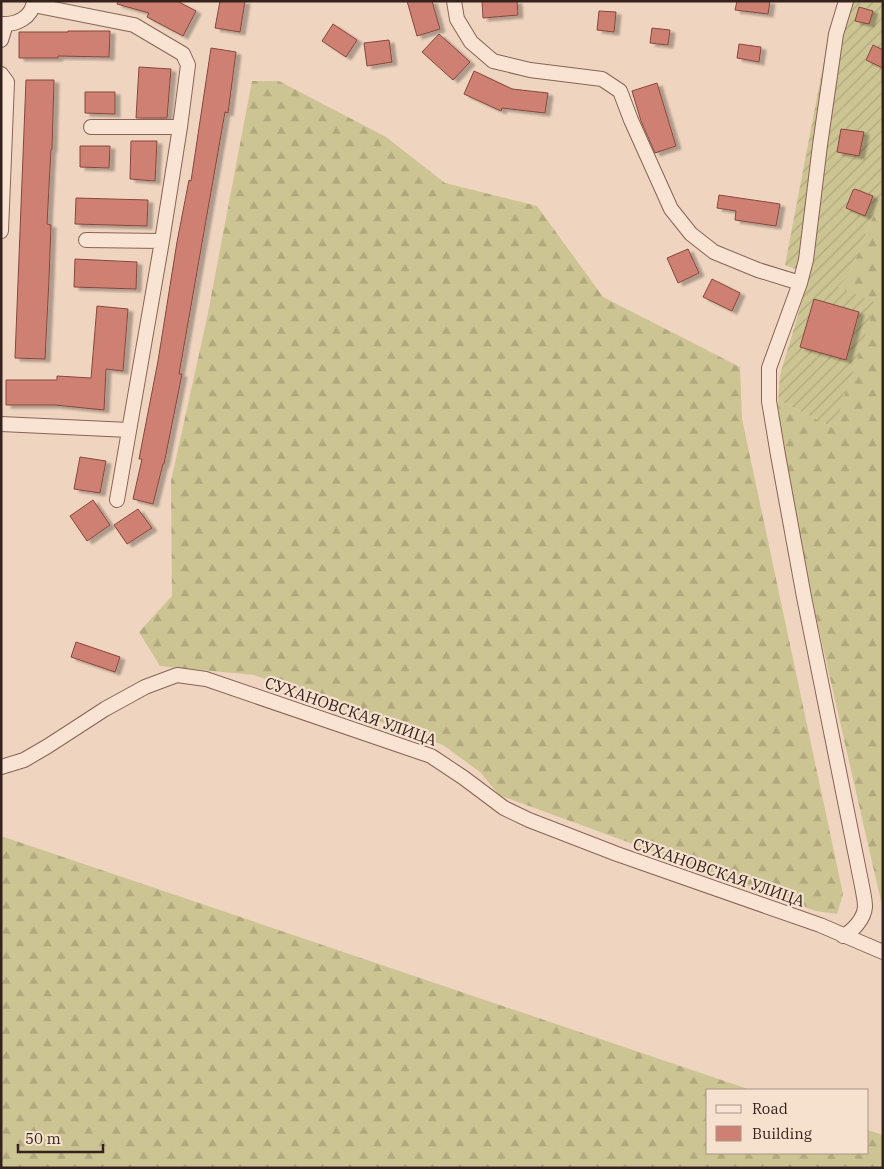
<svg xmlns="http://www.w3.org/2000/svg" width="884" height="1169" viewBox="0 0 884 1169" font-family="'IBM Plex Serif',serif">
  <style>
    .forest { fill: url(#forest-firs) }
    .garden { fill: url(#garden-furrows) }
    .building { fill: #ce8173; stroke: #87463c; filter: url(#shadow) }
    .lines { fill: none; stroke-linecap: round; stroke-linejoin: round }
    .minor-casing { stroke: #876457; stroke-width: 16 }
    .minor { stroke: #f9e3d2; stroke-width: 14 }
    .labels { text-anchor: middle; stroke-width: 4.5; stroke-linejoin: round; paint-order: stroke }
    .street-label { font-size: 16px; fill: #36221c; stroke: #f6e0ce }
  </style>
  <defs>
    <pattern id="forest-firs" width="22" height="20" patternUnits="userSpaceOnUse" patternTransform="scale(1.25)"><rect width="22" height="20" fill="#cdc493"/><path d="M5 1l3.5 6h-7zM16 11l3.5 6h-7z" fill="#b1a87e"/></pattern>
    <pattern id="garden-furrows" width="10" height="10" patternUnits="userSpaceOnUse" patternTransform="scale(1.25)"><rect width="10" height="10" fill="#cdc493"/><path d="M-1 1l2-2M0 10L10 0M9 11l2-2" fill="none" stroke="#b1a87e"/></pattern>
    <filter id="shadow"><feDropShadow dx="5" dy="3" stdDeviation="1" flood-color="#0004"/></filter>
  </defs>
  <rect width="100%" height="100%" fill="#efd4bf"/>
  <!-- forest -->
  <path class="forest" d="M252,81H279L386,137L445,183L537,206L603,297L740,367L742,419L843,894L837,914L816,911L499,795L480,772L443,745L254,675L160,666L139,632L172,596L171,481L207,318Z
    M883,192V910L782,468L778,400L834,428L838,287L849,275Z
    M1,836L751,1090H708V1153H868V1130L883,1135V1168H1Z"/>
  <!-- garden -->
  <path class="garden" d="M841,1H883V192L849,275L838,287L876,303L834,428L778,400L780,375L810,275L785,265L831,24Z"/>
  <!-- building -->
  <path class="building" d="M118,1H177L196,11L183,36L147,17L149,13L117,4Z
    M220,1H245L240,32L215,28Z
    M407,1H432L440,29L417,36Z
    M482,1H517L518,15L483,18Z
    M737,1H770L768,14L735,10Z
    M859,7L873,11L869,24L855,21Z
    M599,11L616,12L614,32L597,30Z
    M333,24L357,40L346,57L322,41Z
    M652,28L670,30L668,45L650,43Z
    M68,31H110L109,57L58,56V58H19V32H68Z
    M439,34L470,62L453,80L422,52Z
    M389,40L392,62L367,66L364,43Z
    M739,44L761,47L759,62L737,58Z
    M873,45L883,50V68L866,60Z
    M211,48L236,52L228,113L225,112L179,374H182L164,464H163L153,504L133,499L142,459H139L158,361L177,242L189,180L191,181Z
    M139,67L171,69L167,118H136Z
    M474,71L512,89L548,93L545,113L502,108L501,111L464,94Z
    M26,80H54L52,149H51L47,224L51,225L49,279L45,359L15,358Z
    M657,83L676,146L655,153L641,121L632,91Z
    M85,92H115V114L85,113Z
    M841,129L864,132L859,156L837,152Z
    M131,141H157L155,181L130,179Z
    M80,146H110L109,168L80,167Z
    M855,189L873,196L865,216L846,208L853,190Z
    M719,195L780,204L776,226L735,220L736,211L717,208Z
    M76,198L148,200L147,226L75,224Z
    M688,249L699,273L678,283L667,258Z
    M75,259L137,262L136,289L74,287Z
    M712,279L740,293L732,311L703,297Z
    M814,299L859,312L846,360L800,347Z
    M97,306L128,309L123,371L106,369L104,410L55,405H6V380H57V376L91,378Z
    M80,457L106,461L100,493L74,489Z
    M93,500L110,525L87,541L70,516Z
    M138,509L152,528L127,544L114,525Z
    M76,642L120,657L115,672L71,657Z"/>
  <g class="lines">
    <defs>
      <path id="minor" d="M454,1L457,19L471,42L493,61L530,70L602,79L620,91L631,120L671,209L691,234L714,252L758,270L800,283
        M33,5L134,25L183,54L188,65L180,127L162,241L117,500
        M1,24C16,25 32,18 34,1
        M1,40L6,24
        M1,74L7,82L1,231
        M91,127H180
        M86,240L162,241
        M1,424L129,430
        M1,767L24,760L48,746L105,709L145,687L177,675L206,679L431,756L464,778L504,808L529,820L617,854L820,925L883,952
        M843,936C853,931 864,919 865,907C865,900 863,892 862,886L804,597L778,455L769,401V368L800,283L806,260L820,145L836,34L846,1"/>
    </defs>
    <!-- minor casing -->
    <use href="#minor" class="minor-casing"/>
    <!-- minor -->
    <use href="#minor" class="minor"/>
  </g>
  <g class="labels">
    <!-- street labels -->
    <g class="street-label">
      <text transform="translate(351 711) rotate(19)" y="6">СУХАНОВСКАЯ УЛИЦА</text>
      <text transform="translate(719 872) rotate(19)" y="6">СУХАНОВСКАЯ УЛИЦА</text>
    </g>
  </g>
  <!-- border -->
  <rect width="884" height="1169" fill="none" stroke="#36221c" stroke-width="5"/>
  <!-- legend -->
  <rect x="706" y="1089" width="162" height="65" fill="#f6e0ce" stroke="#a99487"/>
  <rect x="716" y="1105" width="25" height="8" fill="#f9e3d2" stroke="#a99487"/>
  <text x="752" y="1114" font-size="15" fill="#36221c">Road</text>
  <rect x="716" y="1126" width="25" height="15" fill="#ce8173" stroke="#a99487"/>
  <text x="752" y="1139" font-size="15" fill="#36221c">Building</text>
  <!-- scale -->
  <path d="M18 1144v8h85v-8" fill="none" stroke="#36221c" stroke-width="2.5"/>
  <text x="25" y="1144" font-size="15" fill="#36221c" stroke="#f6e0ce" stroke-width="4" paint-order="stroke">50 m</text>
</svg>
